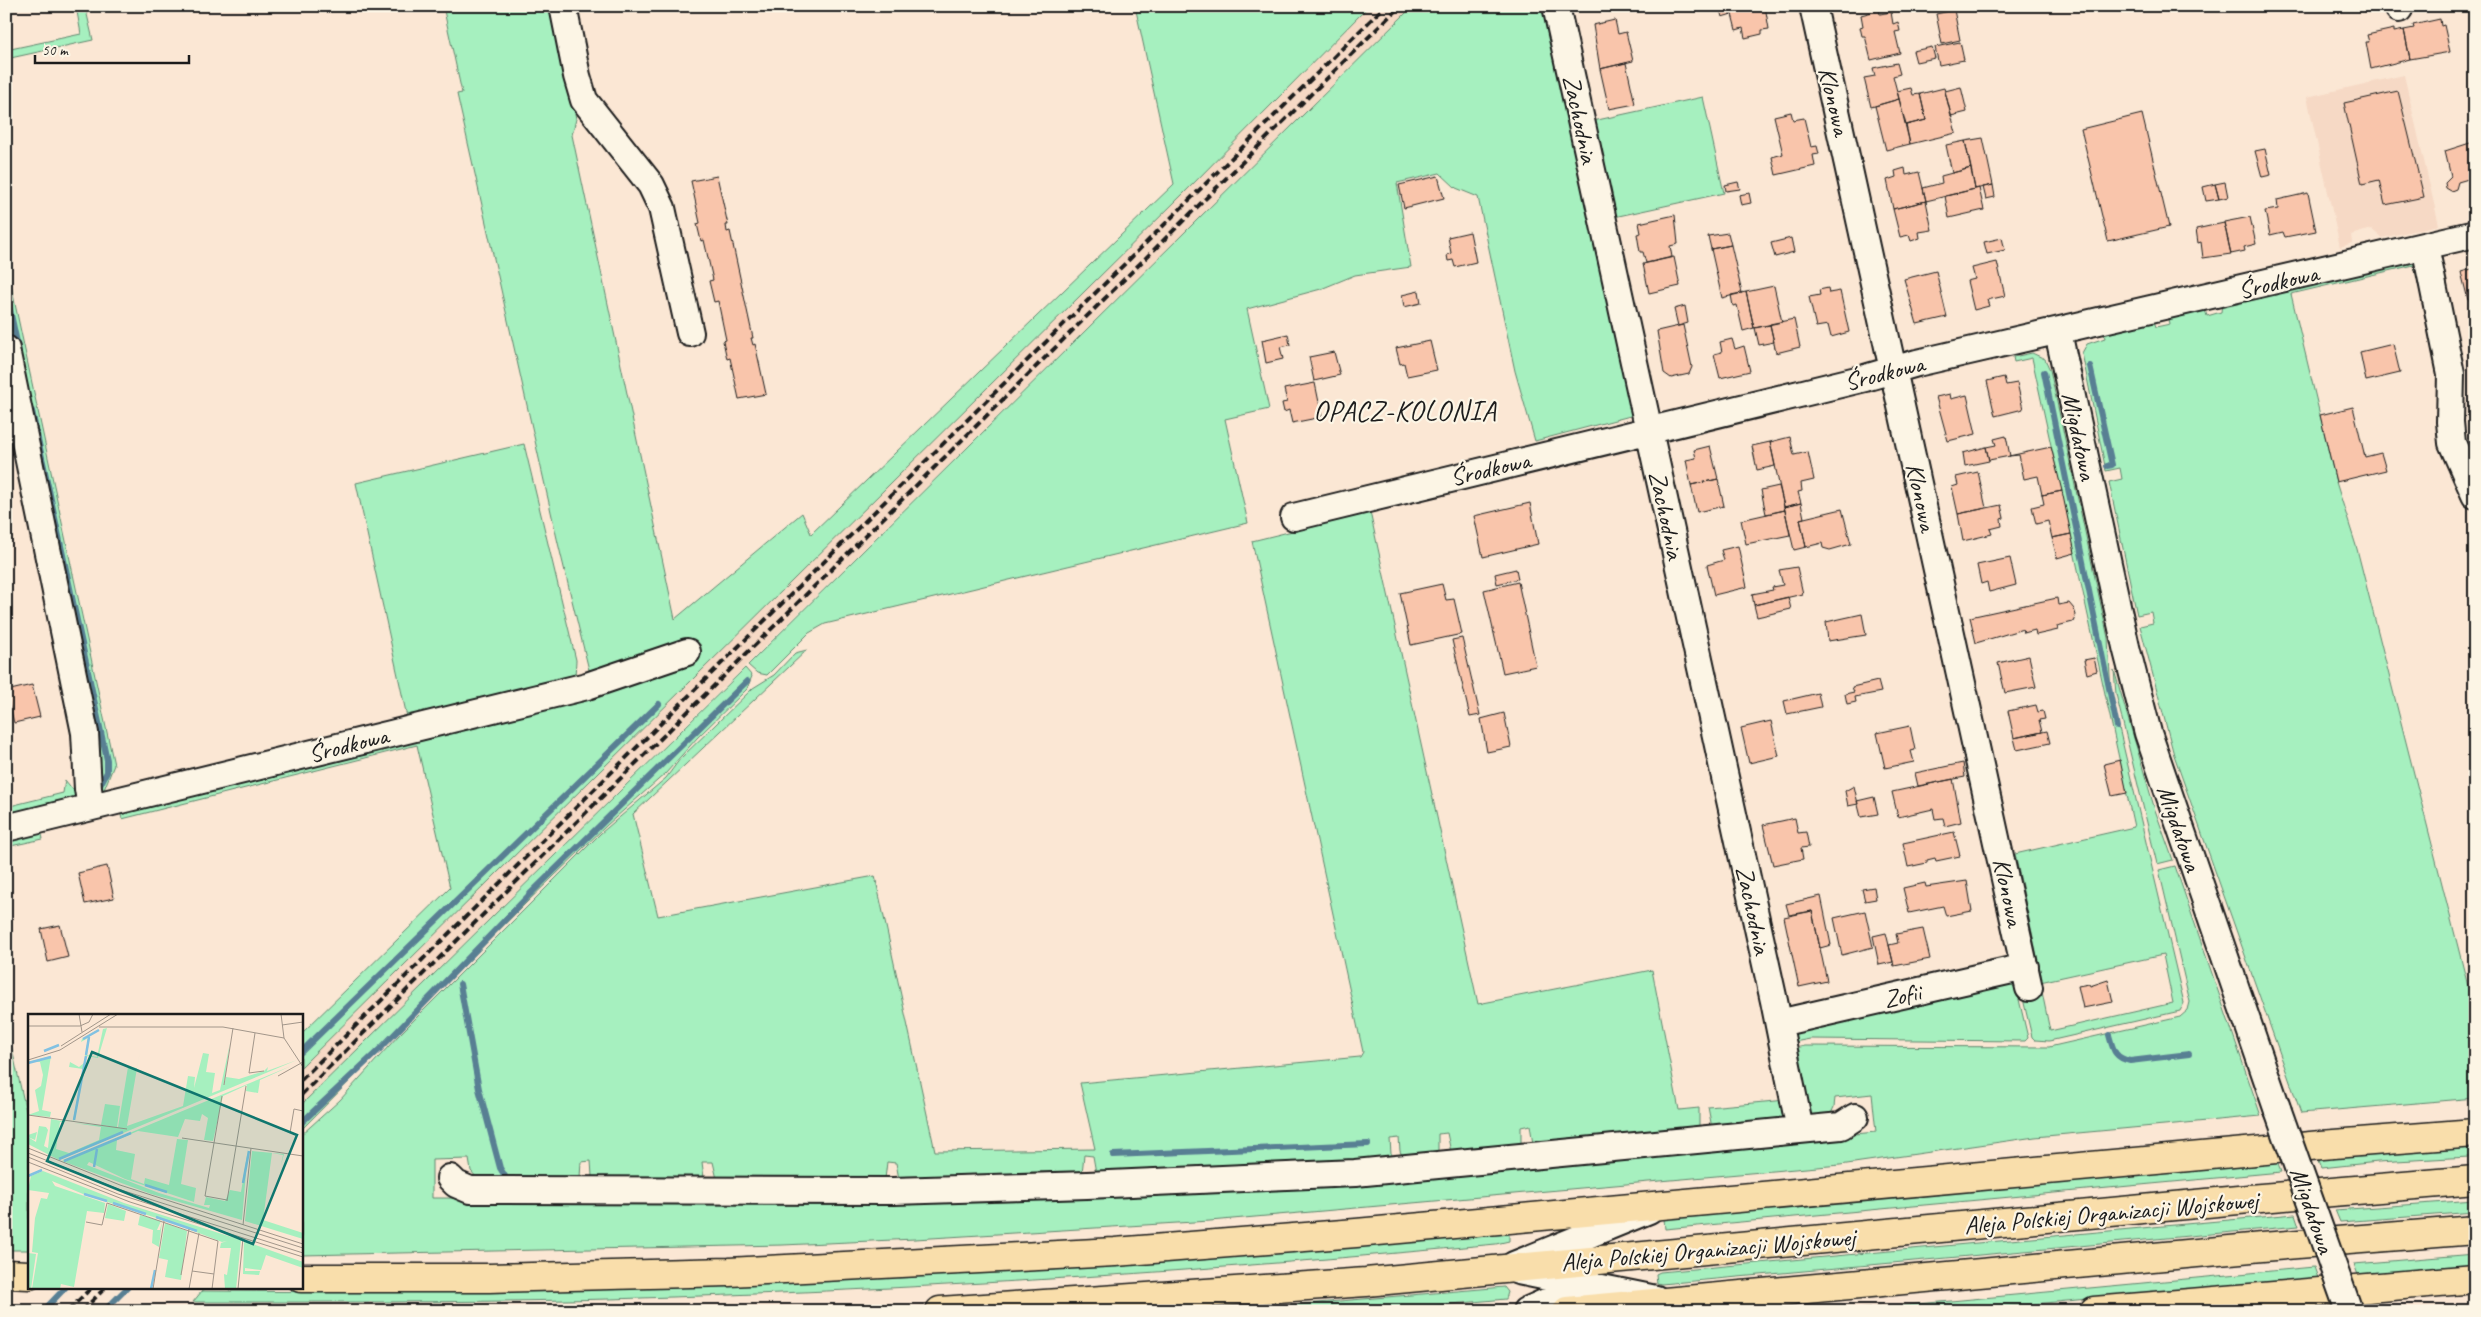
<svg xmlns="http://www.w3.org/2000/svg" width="2481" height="1317" viewBox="0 0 2481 1317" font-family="Caveat,sans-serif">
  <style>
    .built { fill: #f6d9c5 }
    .green { fill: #a6f0bf; stroke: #61866e; fill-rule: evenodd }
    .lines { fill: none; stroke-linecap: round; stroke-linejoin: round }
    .stream { stroke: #597f93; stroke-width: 6 }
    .building { fill: #f9c5ab; stroke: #1c1c1c }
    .minor-casing { stroke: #1c1c1c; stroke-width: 30 }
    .highway-casing { stroke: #1c1c1c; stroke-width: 31 }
    .minor { stroke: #fcf5e5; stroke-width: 26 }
    .highway { stroke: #f9deab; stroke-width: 28 }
    .rail { stroke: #1c1c1c; stroke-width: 4; stroke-dasharray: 8 4; stroke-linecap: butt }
    .minor-bridge-casing { stroke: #1c1c1c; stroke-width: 30; stroke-linecap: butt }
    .minor-bridge { stroke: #fcf5e5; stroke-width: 26 }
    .labels { text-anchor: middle; stroke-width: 4.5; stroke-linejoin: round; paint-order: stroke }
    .street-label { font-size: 25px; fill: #1c1c1c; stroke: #fcf5e5 }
    .quarter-label { font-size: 28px; letter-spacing: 1px; fill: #1c1c1c; stroke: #fcf5e5 }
    .inset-river { fill: none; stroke: #81c1e2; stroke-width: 2.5 }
    .inset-road { fill: none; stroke: #a2968a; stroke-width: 1 }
    .view { fill: #0f766e; fill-opacity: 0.15; stroke: #0f766e; stroke-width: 2.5 }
    .inset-edge { fill: none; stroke: #1c1c1c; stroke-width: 2.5 }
  </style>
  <rect width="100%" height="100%" fill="#fbe7d4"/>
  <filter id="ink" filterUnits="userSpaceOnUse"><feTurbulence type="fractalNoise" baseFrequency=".02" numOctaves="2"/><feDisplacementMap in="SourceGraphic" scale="10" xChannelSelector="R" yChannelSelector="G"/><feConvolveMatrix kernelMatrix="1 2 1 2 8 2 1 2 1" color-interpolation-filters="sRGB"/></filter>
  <g filter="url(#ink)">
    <!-- built -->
    <path class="built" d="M1369,6H1413L301,1105V1067L1183,194Z
      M2404,75L2439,225L2382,238L2371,229L2351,235L2352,243L2340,247L2307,97Z"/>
    <!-- green -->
    <path class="green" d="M76,6H85L93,40L6,59V50L81,34Z
      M443,6H555L576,119L572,135L675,619L802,513L811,534L1174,184L1135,6H1369L1183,194L301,1067V1034L450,888L417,745L122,819L119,807L689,656L701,648L700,644L589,670L558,543L457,94L462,93Z
      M1413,6H1549L1634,415L1535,441L1515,371L1478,197L1456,188L1440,173L1397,183L1411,267L1355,275L1321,289L1247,309L1269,409L1225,419L1248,523L825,624L809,633L767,675L757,673L748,665Z
      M1703,97L1724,193L1614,217L1593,121Z
      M2418,257L2442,385L2414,265L2291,294L2336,482L2357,549L2475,1014V1098L2301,1113L2174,755L2140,626L2153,623L2151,612L2137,615L2109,482L2122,479L2120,468L2106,471L2082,353L2087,344L2105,338L2103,330L2154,321L2156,327L2170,324L2169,318L2205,310L2207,316L2221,312L2222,303Z
      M6,262L114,765L101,797L53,551L6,328Z
      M2032,353L2045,359L2050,370L2108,638L2111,694L2184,1003L2180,1011L2049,1041L2035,1040L2032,1037L2021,990L2042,979L2015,854L2134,827L2032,358L2014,362L2013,357ZM2163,955L2173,1003L2050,1031L2040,982Z
      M524,444L576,660L575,677L407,717L356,483Z
      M1370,512L1478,1004L1652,970L1679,1110L1699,1108V1129L1533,1144L1530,1125L1521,1127V1145L1451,1152L1447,1133L1438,1134V1155L1403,1158L1400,1151L1399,1138L1390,1139L1391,1154L1387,1161L1096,1173L1093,1156L1084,1155L1082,1173L899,1179L896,1163L887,1162L885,1179H717L713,1162H702L704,1178L595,1182L592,1176L591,1161L581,1162L580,1177L477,1178L471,1171L469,1159L432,1160V1198L751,1199L1592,1159L1876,1132L1872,1094L1835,1098L1834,1107L1830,1116L1811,1121L1790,1049L1805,1046L2049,1047L2180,1017L2188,1010L2190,1002L2159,870L2175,866L2261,1116L2035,1137L1840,1165L1210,1221L915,1239L783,1245L301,1255V1135L340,1100L398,1036L601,833L666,778L680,759L753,688L774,675L795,653L807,650L633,814L658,916L875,876L935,1151L1095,1149L1080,1083L1360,1057L1363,1052L1252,541Z
      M745,668L752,676L747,689L697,738L666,773L607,825L526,903L301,1130V1105Z
      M2114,670L2155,810L2173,860L2157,864L2116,694Z
      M65,780L79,797L6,822V807L63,793Z
      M40,826L43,839L6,847V834Z
      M2008,983L2014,986L2017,991L2028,1038L2025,1041L1810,1039L1789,1043L1790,1032Z
      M6,1023L29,1124V1250H6Z
      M1787,1100L1785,1116L1781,1121L1712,1128L1708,1107Z
      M2475,1145V1156L2469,1157L2378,1162L2321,1168L2317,1158Z
      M2277,1162L2281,1172L1665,1229L1664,1219Z
      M2475,1200V1212L2340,1222L2335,1210Z
      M2295,1214L2299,1226L1661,1284L1657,1283L1656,1274L1660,1272Z
      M1505,1233L1509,1235V1241L1496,1244C1221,1270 947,1288 672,1297C511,1303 353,1302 193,1302L202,1291C494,1294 788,1286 1080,1267C1222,1258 1363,1244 1505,1233Z
      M2475,1254V1266L2358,1275L2354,1264Z
      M2314,1267L2318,1278L1958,1311H1844Z
      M1504,1287L1508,1292L1506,1299L1373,1311H1223Z"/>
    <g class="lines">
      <!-- stream -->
      <path class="stream" d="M6,291L19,352
        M2090,366L2112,465L2107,466
        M2044,372L2117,727
        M32,411L107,760V772L98,789
        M460,984L479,1089L500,1168L508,1181
        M2109,1035C2113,1049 2114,1058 2130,1061L2189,1054
        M301,1052L659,704
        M301,1123L381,1048L530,894L747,681
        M1113,1155L1368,1144
        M43,1311L65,1288
        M104,1311L127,1288"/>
    </g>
    <!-- building -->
    <path class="building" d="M1719,6H1765L1769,29L1762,30V34L1745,38L1743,28L1736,30L1732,14L1722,17Z
      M1879,10L1880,14L1891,12L1893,24L1898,22L1900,31L1895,32L1900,53L1871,60L1865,36H1862L1860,27L1863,26L1861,15Z
      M1954,10L1960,40L1942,44L1936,14Z
      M2440,19L2441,26L2444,25L2450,52L2410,59L2404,30L2414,28L2413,25Z
      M1615,20L1618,34L1626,32L1633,61L1600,69L1593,25Z
      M2394,29V32L2404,30L2410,59L2371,69L2366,42H2369L2367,35Z
      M1960,42L1964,60L1939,65L1935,47Z
      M1932,47L1935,58L1916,62L1913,51Z
      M1626,63L1635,104L1609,109L1600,69Z
      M1897,63L1900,74L1893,76L1899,99L1871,107L1864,78L1875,76L1873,68Z
      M1961,87L1967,112L1951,116L1945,91Z
      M1911,88L1913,95L1920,94L1926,120L1906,125L1897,91Z
      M1944,88L1956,133L1910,144L1906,125L1926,120L1920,94Z
      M2398,91L2424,197L2385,205L2379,180L2362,184L2344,103Z
      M1899,99L1910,144L1886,150L1875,106Z
      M1791,112L1793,120L1804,118L1811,147L1817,146L1819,154L1813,155L1815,166L1776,175L1772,157L1783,154L1774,116Z
      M2142,114L2169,227L2108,241L2081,129Z
      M1983,138L1993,185L1975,189L1965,141Z
      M1965,141L1971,168L1952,173L1946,145Z
      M2470,143L2475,144V177L2458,182L2456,189L2451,191L2446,188L2445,183L2451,177L2445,151Z
      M2265,149L2271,175L2262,177L2255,151Z
      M1905,168L1906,175L1919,172L1926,201L1893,209L1887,180L1896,177L1895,171Z
      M1971,168L1975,189L1926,201L1923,188L1942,183L1941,176Z
      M717,176L728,225H726L727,232L730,231L753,338H751L753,345L755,344L766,394L739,399L730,358L727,359L723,341L726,340L718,301L714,302L709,281L713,280L704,240L701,241L697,224L700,223L691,181Z
      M1438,176L1444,198L1404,208L1399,185Z
      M1738,182L1740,189L1726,191L1725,185Z
      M2225,182L2228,197L2219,199L2215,184Z
      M2215,184L2219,199L2206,201L2203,187Z
      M1993,185L1995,197L1986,199L1983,187Z
      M1979,188L1984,210L1949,218L1945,196Z
      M1749,193L1751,203L1741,205L1739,195Z
      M2308,193L2316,231L2285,237L2283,232L2270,235L2265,211L2278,209L2277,200Z
      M1926,201L1932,230L1919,232L1920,238L1911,241L1909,235L1900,237L1893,209Z
      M1675,215L1678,244L1670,246L1672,257L1646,263L1643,252H1640L1637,234L1641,233L1639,223Z
      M2250,217L2256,244L2244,247L2245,251L2231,254L2224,222Z
      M2224,223L2231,254L2203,258L2201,242L2198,243L2196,229Z
      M1470,232L1476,262L1455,267L1453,260L1448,261L1447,255L1451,253L1448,237Z
      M1728,233L1731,245L1711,249L1708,236Z
      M1791,238L1794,252L1775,257L1771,243Z
      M2002,238L2005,250L1987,254L1984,242Z
      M1731,245L1742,293L1722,298L1711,249Z
      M1674,257L1680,286L1649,293L1643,264Z
      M1997,262L2005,296L1987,300L1989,306L1974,310L1967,281L1975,279L1972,268Z
      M2475,268V298L2468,300L2461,272Z
      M1936,271L1947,317L1917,324L1904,279Z
      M1774,286L1782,322L1754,328L1746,292Z
      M1828,288L1829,293L1840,291L1849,332L1831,337L1828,325L1816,327L1809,297L1820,295L1819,290Z
      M1419,291L1421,303L1404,307L1402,295Z
      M1746,292L1754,328L1743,331L1737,305L1733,306L1731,295Z
      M1685,306L1688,323L1678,326L1674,309Z
      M1794,319L1800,347L1776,353L1770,324Z
      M1683,325L1692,367L1689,374L1671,378L1664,373L1657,331Z
      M1770,325L1774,342L1759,345L1755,328Z
      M1288,334L1290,345L1280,347L1283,359L1266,363L1262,340Z
      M1732,339L1735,349L1744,346L1750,371L1720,378L1714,354L1722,352L1720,342Z
      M1430,341L1437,370L1407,376L1404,363L1400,364L1396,348Z
      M2393,344L2400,373L2366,381L2360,352Z
      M1334,352L1340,375L1314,381L1309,357Z
      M2004,377L2006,385L2017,383L2023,409L1995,416L1987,381Z
      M1315,383L1322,417L1292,423L1289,410L1284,412L1282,403L1287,402L1284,389Z
      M1950,394L1951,399L1967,395L1976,434L1948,441L1936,397Z
      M2353,407L2365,457L2381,453L2386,470L2336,482L2320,415Z
      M2006,436L2010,456L1989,460L1986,447L1996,445L1994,439Z
      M1790,437L1794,455L1808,452L1814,480L1801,483L1802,491L1798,492L1801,503L1784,507L1770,442Z
      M1770,442L1775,466L1757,470L1752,446Z
      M1710,446L1718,479L1691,485L1686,460L1696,458L1694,450Z
      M1986,447L1989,461L1965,466L1963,453Z
      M2051,447L2062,491L2042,495L2038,476L2024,479L2019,455L2009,456Z
      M1978,472L1986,508L1958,514L1952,487L1958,485L1956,477Z
      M1718,479L1724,506L1697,512L1691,485Z
      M1779,486L1785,510L1766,514L1761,490Z
      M2062,491L2071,534L2052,538L2048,521L2036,524L2032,507L2044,504L2042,495Z
      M1530,503L1538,544L1483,557L1474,516Z
      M1801,503L1804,518L1800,519L1806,547L1794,550L1784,507Z
      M2001,505L2004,518L2001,519L2002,526L1990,529L1992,534L1963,541L1958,514Z
      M1842,509L1851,544L1830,550L1823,548L1822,543L1806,547L1800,519Z
      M1785,510L1790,535L1746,544L1741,520Z
      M2071,534L2075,553L2057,558L2052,538Z
      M1738,546L1747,587L1714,595L1707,565L1724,560L1721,550Z
      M2010,558L2016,585L1989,592L1987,582L1981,584L1977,565Z
      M1797,567L1803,594L1754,605L1752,594L1773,590L1772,587L1783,585L1779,570Z
      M1516,569L1518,579L1497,584L1495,574Z
      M1518,582L1536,666L1503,673L1484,590Z
      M1442,584L1446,600L1454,599L1462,634L1411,645L1400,593Z
      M1788,597L1791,609L1757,617L1754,605Z
      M2057,598L2058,605L2069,603L2074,609L2076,615L2073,622L2057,626L2058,630L2036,635L2035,630L2024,633L2023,629L1976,643L1970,617Z
      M1862,614L1866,635L1828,641L1826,622Z
      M1462,638L1480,715L1470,717L1452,640Z
      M2029,656L2036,687L2005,693L1998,663Z
      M2094,658L2097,671L2087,674L2084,660Z
      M1878,681L1881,692L1855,697L1856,702L1847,704L1845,694L1854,692L1852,687Z
      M32,685L40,717L14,723L6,691Z
      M1818,693L1821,707L1787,714L1784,701Z
      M2036,705L2038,712L2043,711L2045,719L2039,720L2042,732L2014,738L2008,711Z
      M1504,713L1511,747L1487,752L1481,719Z
      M1771,721L1779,756L1749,763L1741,728Z
      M1910,726L1915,750L1911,751L1914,762L1885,768L1877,733Z
      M2047,731L2050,743L2017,750L2014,738Z
      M2120,760L2127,793L2112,796L2104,764Z
      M1963,763L1965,777L1918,786L1915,773Z
      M1953,779L1961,822L1945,826L1943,818L1935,819L1933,809L1898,817L1892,792Z
      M1854,786L1858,804L1848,806L1845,791Z
      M1874,797L1878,814L1861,817L1857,801Z
      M1795,818L1798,833L1806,832L1809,847L1801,848L1803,859L1773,865L1763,825Z
      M1954,832L1960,856L1936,861L1935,858L1927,860V863L1908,867L1903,843Z
      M107,866L114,898L85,904L78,873Z
      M1967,881L1972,911L1946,916L1943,906L1909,913L1903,888L1925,883L1926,887Z
      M1874,887L1876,899L1865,901L1862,889Z
      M1821,896L1831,945L1820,948L1812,911L1789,915L1786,904Z
      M1812,911L1827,981L1799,987L1784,917Z
      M1865,911L1873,947L1842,955L1834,918Z
      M60,925L68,957L48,962L41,929Z
      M1923,929L1930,959L1894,966L1889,945L1898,943L1896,934Z
      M1886,933L1893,962L1879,965L1873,936Z
      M2108,980L2113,1002L2083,1008L2078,986L2089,984L2090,986Z"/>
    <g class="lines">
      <defs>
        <path id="minor" d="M563,6L577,76L584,100L651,185L662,208L690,333
          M1556,6L1774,1001L1800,1130
          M1813,6L2029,988
          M2399,6V9
          M2425,246L2451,374L2450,422L2452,443L2475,495
          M2058,332L2126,647L2148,733L2278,1111
          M6,349L85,733L88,789L91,807
          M1294,517L1865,378L1917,363L2475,234
          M6,828L587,686L687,652
          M1779,1023L2025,967
          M450,1178L456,1184L470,1190L893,1191L1087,1185L1355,1173L1841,1126L1855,1117
          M1514,1265L1649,1210
          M1518,1271L1656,1299
          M1526,1311L1589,1283"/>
        <path id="highway" d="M6,1274L29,1275
          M301,1278H489L729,1272L1115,1252L1356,1233L2321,1145L2475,1133
          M940,1311L1366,1282L2249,1199L2475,1180
          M1567,1311L2262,1247L2475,1230
          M2094,1311L2475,1279"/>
      </defs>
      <!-- minor casing -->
      <use href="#minor" class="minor-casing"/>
      <!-- highway casing -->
      <use href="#highway" class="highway-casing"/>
      <!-- minor -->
      <use href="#minor" class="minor"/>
      <!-- highway -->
      <use href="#highway" class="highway"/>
      <!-- rail -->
      <path class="rail" d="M301,1080L1385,6
        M301,1095L1400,6
        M68,1311L91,1288
        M82,1311L105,1288"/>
      <defs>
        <path id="minor-bridge" d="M2278,1111L2349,1311"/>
      </defs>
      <!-- minor-bridge casing -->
      <use href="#minor-bridge" class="minor-bridge-casing"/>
      <!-- minor-bridge -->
      <use href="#minor-bridge" class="minor-bridge"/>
    </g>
  </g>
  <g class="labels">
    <!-- street labels -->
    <g class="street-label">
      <text transform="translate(1835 101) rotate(77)" y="9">Klonowa</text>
      <text transform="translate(1581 119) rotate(78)" y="9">Zachodnia</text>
      <text transform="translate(2278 281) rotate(-13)" y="9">Środkowa</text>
      <text transform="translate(1884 372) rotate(-14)" y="9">Środkowa</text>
      <text transform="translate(2080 436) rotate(78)" y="9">Migdałowa</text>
      <text transform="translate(1490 468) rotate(-13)" y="9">Środkowa</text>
      <text transform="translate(1922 497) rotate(78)" y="9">Klonowa</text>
      <text transform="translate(1667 515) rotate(78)" y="9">Zachodnia</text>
      <text transform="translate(348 744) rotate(-14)" y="9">Środkowa</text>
      <text transform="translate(2180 828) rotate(71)" y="9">Migdałowa</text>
      <text transform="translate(2009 892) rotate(78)" y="9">Klonowa</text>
      <text transform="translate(1754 910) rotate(78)" y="9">Zachodnia</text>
      <text transform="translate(1902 995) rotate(-12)" y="9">Zofii</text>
      <text transform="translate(2313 1210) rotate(71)" y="9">Migdałowa</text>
      <text transform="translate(2111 1212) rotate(-5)" y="9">Aleja Polskiej Organizacji Wojskowej</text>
      <text transform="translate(1708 1249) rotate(-5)" y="9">Aleja Polskiej Organizacji Wojskowej</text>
    </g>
    <!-- quarter labels -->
    <g class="quarter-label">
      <text x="1405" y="420">OPACZ-KOLONIA</text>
    </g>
  </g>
  <!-- overview -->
  <g transform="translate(28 1014)">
    <rect width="275" height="275" fill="#fbe7d4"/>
    <path d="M79,14L70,44L58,42L47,105L45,107L55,55L41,53L42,48L51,53L56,49L60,24L53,28L54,25L71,15L62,22L59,41L69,43L75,15ZM202,29L196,72L198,63L211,65L236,57L240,53L239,57L269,46L31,146L0,130V121L9,118L7,126L0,123L8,128L11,112L18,113L20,116L16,132L20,134L23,105L39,108H32L28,135L41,139L71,126L73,113L46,109L90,113L100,53L109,54L112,37L99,112L155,92L160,62L167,63L166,74L175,39L181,40L178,58L187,59L184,79L192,76ZM23,42L14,96L23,98L22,103L0,101L11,97L7,76L13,72L15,61L12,48H0ZM263,52L232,66L230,79L218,77L219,71L195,82L185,127L176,126L180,104L174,100L172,107L157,105L150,123L110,117L89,126L88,136L107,140L103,165L116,170L117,164L141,171L149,125L160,126L153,170L168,174L166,188L97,165L61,148L59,151L131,179L181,194L182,191H176L178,183L197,187L202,176L213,178L220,135L214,206L123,180L34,147ZM77,90L92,92L89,113L73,111ZM224,137L256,140L253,151L255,141L244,139L235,206L275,219V225L217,207ZM15,157L96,189L213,226L208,275H197L196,260L199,261L203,234H192L193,229L199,227L194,228L150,211L55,180L24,167L27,172L77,189L76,199L59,197L46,273L33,270L32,275H4L10,239L4,238L7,204L13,184L19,185L21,179L0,176L3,162ZM80,190L98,197L96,207L77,204ZM112,201L133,207L129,216H132L134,208L131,233L124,229L125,216L110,211ZM137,209L159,217L153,266L137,263L140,246L131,244ZM216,227L275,248V254L238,241L233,256L217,254V257H232L231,261L215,260ZM0,239L8,240L3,275H0Z" fill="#a6f0bf"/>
    <path class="inset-river" d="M55,25L71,16M16,37L31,31M58,41L61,23M0,49L23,43M46,106L58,42M31,145L95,118M36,147L103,119M66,153L69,135M0,162L14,156M215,169L221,137M117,171L139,178M56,180L79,187M85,189L118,200M128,203L169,217M123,275L127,256"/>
    <path class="inset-road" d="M51,0L54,18M253,0L256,24L275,53M254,11L275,8M0,12H52L61,8L65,0M71,13H195L256,24M227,19L221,59L236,57M33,32L83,0M0,46L32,36L90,0M250,62L275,48M196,71L205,14M194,82L177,182L199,186M0,101L99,115M262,119L266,95L275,97M154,124L275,142M0,134L92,171L275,230M0,139L90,175L275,234M0,143L90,180L275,239M0,148L102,188L275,243M199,187L218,72M58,208L74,211L79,189L190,227L184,275M215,211L223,134M164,257L186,260M153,261L161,215M125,275L136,207M161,275L171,219M210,275L215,224"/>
    <path class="view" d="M64,38L269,121L225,230L19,147Z"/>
    <rect width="275" height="275" class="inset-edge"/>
  </g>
  <!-- margin -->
  <rect width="2481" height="1317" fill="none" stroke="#fcf5e5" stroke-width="25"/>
  <rect x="12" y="12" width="2456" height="1292" fill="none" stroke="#1c1c1c" stroke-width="2" filter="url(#ink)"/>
  <!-- scale -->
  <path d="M35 55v8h154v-8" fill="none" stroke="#1c1c1c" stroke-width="2.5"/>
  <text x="42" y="55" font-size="15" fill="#1c1c1c" stroke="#fcf5e5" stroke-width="4" paint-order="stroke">50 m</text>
</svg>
